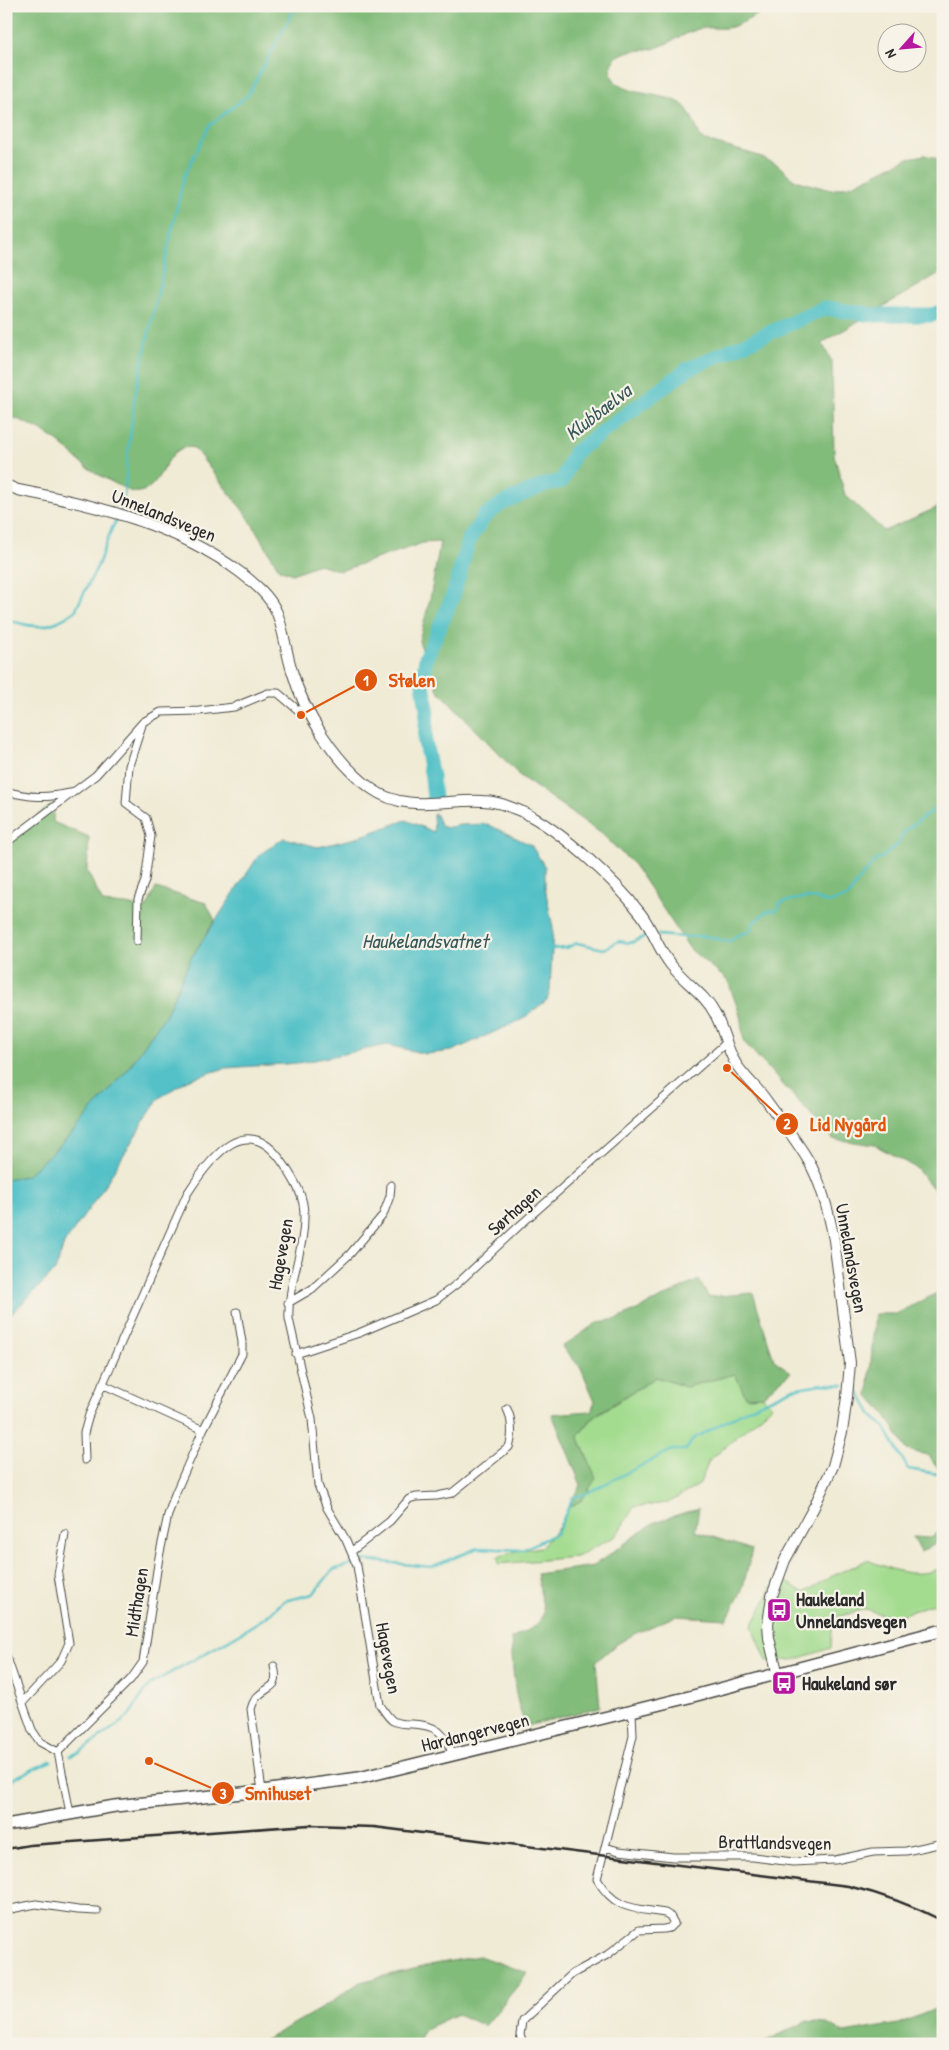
<svg xmlns="http://www.w3.org/2000/svg" width="949" height="2050" viewBox="0 0 949 2050" font-family="'Patrick Hand',sans-serif">
  <style>
    .green { fill: #a3dc8f; stroke: #67845d }
    .forest { fill: #82bc7a; stroke: #567452 }
    .water { fill: #52c1c7; stroke: #3e7679 }
    .lines { fill: none; stroke-linecap: round; stroke-linejoin: round }
    .stream { stroke: #52c1c7; stroke-width: 2.5 }
    .river { stroke: #52c1c7; stroke-width: 15 }
    .street-casing { stroke: #494844; stroke-width: 9 }
    .secondary-casing { stroke: #494844; stroke-width: 12 }
    .primary-casing { stroke: #494844; stroke-width: 14 }
    .street { stroke: #fff; stroke-width: 7 }
    .secondary { stroke: #fff; stroke-width: 10 }
    .primary { stroke: #fff; stroke-width: 11 }
    .rail { stroke: #2b2b2b; stroke-width: 2.5 }
    .labels { text-anchor: middle; stroke-width: 4.5; stroke-linejoin: round; paint-order: stroke }
    .street-label { font-size: 19px; fill: #2b2b2b; stroke: #f7f3e8 }
    .poi-label { font-size: 19px; font-weight: bold; fill: #2b2b2b; stroke: #f7f3e8; text-anchor: start }
    .water-label { font-size: 20px; font-style: italic; fill: #37585a; stroke: #f7f3e8 }
    .leader { fill: none; stroke: #df570e; stroke-width: 2 }
    .callout-dot { fill: #df570e; stroke: #f7f3e8; stroke-width: 2 }
    .mark-label { font-size: 15px; text-anchor: middle; font-weight: bold; fill: #fff }
    .callout-label { font-size: 20px; text-anchor: middle; font-weight: bold; fill: #df570e; stroke: #f7f3e8; stroke-width: 4.5; stroke-linejoin: round; paint-order: stroke }
  </style>
  <rect width="100%" height="100%" fill="#f7f3e8"/>
  <filter id="ink" filterUnits="userSpaceOnUse"><feTurbulence type="fractalNoise" baseFrequency=".02" numOctaves="2"/><feDisplacementMap in="SourceGraphic" scale="10" xChannelSelector="R" yChannelSelector="G"/><feConvolveMatrix kernelMatrix="1 2 1 2 8 2 1 2 1" color-interpolation-filters="sRGB"/></filter>
  <filter id="wash" filterUnits="userSpaceOnUse"><feTurbulence type="fractalNoise" baseFrequency=".0096" numOctaves="4" result="noise"/><feDisplacementMap in="SourceGraphic" scale="20" xChannelSelector="R" yChannelSelector="G"/><feGaussianBlur stdDeviation="1.12" result="paint"/><feColorMatrix in="noise" values="0 0 0 0 0 0 0 0 0 0 0 0 0 0 0 0 0 1.4 0 .05"/><feComposite in="paint" operator="in"/></filter>
  <g filter="url(#wash)">
    <rect width="100%" height="100%" fill="#f0ebd5"/>
    <!-- green -->
    <path class="green" d="M735,1374L746,1397L763,1396L772,1406L709,1461L699,1485L668,1503L634,1507L616,1536L576,1557L499,1564L498,1557L516,1551L541,1547L558,1528L569,1507L582,1500L595,1478L578,1436L594,1417L656,1377L686,1387Z
      M867,1560C893,1570 916,1580 943,1567V1604L929,1605L892,1618L866,1609L833,1618L831,1648L794,1660L767,1661L752,1626L778,1576L804,1593L834,1575Z"/>
    <!-- forest -->
    <path class="forest" d="M6,6H773C759,13 746,22 732,27C721,30 709,26 698,29C683,34 670,43 656,48C644,52 635,48 622,54C618,56 613,59 612,64C603,99 667,90 683,105C692,113 696,129 702,139L706,141L756,155L778,165L794,180L831,190L852,185L908,158L925,155L943,161V271L822,343L832,362L834,455L845,495L884,531L943,505V1200L916,1168L875,1145L833,1139L744,1042L740,1015L728,981L690,949L634,865L602,834L520,776L438,690L419,641L430,599L440,542L423,543L340,571L319,564L292,574L279,569L248,517L194,448C163,440 164,497 132,492C114,483 94,474 78,460C74,457 71,452 67,449C49,433 29,423 6,415V356L12,338L6,326Z
      M54,803L53,822L89,837L87,871L103,903L147,907L156,888L206,903L215,920L191,958L166,1014L127,1070L71,1135L26,1176L6,1179V840Z
      M699,1280L708,1297L753,1293L774,1360L791,1372L763,1396L746,1397L735,1374L686,1387L656,1377L594,1416L578,1436L596,1478L582,1500L569,1507L581,1485L552,1414L591,1411L595,1401L581,1368L562,1347L598,1322L618,1319Z
      M943,1290V1473L927,1455L907,1450L885,1414L868,1396L875,1314H896Z
      M699,1508L695,1531L752,1550L742,1591L727,1619L676,1616L634,1634L614,1646L596,1662L600,1707L527,1726C513,1703 513,1665 511,1639L536,1626L544,1613L537,1574L593,1566L655,1522Z
      M943,1529V1538L921,1552L913,1537L931,1538Z
      M479,1956L528,1973L485,2026L457,2014L425,2029L418,2044H258L327,2005L360,1982L430,1965Z
      M943,2006V2044H760L807,2021L825,2023L844,2033L898,2024Z"/>
    <!-- water -->
    <path class="water" d="M435,813L440,824L445,828L460,825L487,824L531,845L545,867V888L553,928L550,991L547,1000L521,1020L452,1051L426,1054L387,1045L299,1063L225,1068L187,1080L158,1099L100,1193L64,1244L55,1271L6,1319V1179L26,1176L71,1135L127,1070L166,1014L191,958L259,855L284,838L318,847L356,838L406,820L434,832L433,814Z"/>
    <g class="lines">
      <!-- stream -->
      <path class="stream" d="M121,511L125,489L127,461L135,395L184,176L209,126L248,95L296,6
        M6,619C34,629 50,630 75,611L98,565L112,528L119,516
        M658,935L683,937L706,936L729,942L738,935L749,932L753,923L769,910L775,911L779,908L780,903C796,899 812,894 827,903L848,897L859,880L876,860L884,856L897,845L905,831L943,802
        M552,949L566,948L577,943L604,949L619,941L630,943L647,936
        M855,1385L873,1417L884,1426L908,1469L943,1475
        M70,1756L80,1752L128,1717L149,1685L234,1637L266,1617L284,1601L313,1594L333,1570L365,1560L431,1567L478,1548L522,1550L557,1533L573,1497L583,1495L672,1450H686L693,1439L752,1407L792,1389L821,1384L844,1385
        M6,1782L51,1761"/>
      <!-- river -->
      <path class="river" d="M434,799L432,777L425,742L427,709L423,684L425,665L426,658L453,596L469,539L485,516L501,504L544,485L562,481L574,453L688,369L825,308L873,315H932L943,311"/>
    </g>
  </g>
  <g filter="url(#ink)">
    <g class="lines">
      <defs>
        <path id="street" d="M6,791C29,798 47,798 70,793
          M6,843L96,775L143,722L161,712L199,711L234,707L268,693H278L298,710L307,709
          M137,941L138,899L145,881L151,836L146,818L126,803L129,766L142,725
          M288,1303L312,1289L350,1254L383,1215L390,1196L391,1185
          M296,1354L359,1333L436,1300L458,1283L518,1227L726,1043
          M102,1384L203,1430
          M85,1460L84,1433L89,1415L187,1194C212,1155 248,1108 285,1166C295,1182 304,1195 304,1215C305,1250 287,1284 289,1319L312,1419L318,1485L327,1508L346,1540L357,1566L380,1705C384,1710 387,1717 393,1721C398,1724 406,1724 412,1724C437,1725 444,1732 453,1755
          M352,1551L390,1521L409,1499L416,1497L437,1496L452,1493L509,1447C513,1437 512,1418 507,1409
          M6,1655L32,1730L40,1742L58,1752L70,1813
          M23,1702L61,1661L69,1643L58,1575L65,1534
          M58,1752L131,1679L143,1662L159,1557L168,1515L175,1494L203,1430L242,1354V1342L237,1312
          M262,1791L251,1709C252,1705 254,1701 256,1698C269,1684 280,1690 274,1666
          M605,1847L619,1851L673,1857H753L793,1862L835,1860L873,1852L906,1851L943,1843
          M6,1910L36,1904L78,1910L97,1911
          M523,2044L520,2035L522,2021L572,1974L607,1955L639,1930L664,1929L669,1928L674,1923L670,1916L665,1913C632,1908 615,1910 597,1879L633,1736L632,1712"/>
        <path id="secondary" d="M6,485L18,490C96,505 177,525 241,573C255,584 270,596 277,613C284,631 286,652 292,671C304,713 336,763 372,789C406,813 444,799 483,801C497,801 510,807 523,812C562,831 614,879 641,914C653,930 658,949 671,965C685,983 705,994 715,1014C724,1030 726,1048 736,1064C744,1076 754,1085 763,1096C778,1117 795,1138 808,1160C822,1184 829,1213 834,1240L850,1363L847,1397L842,1432L833,1466L814,1507L785,1560L772,1596L768,1624L769,1638L778,1675"/>
        <path id="primary" d="M6,1825L115,1806L262,1791L359,1778L693,1696L943,1630"/>
      </defs>
      <!-- street casing -->
      <use href="#street" class="street-casing"/>
      <!-- secondary casing -->
      <use href="#secondary" class="secondary-casing"/>
      <!-- primary casing -->
      <use href="#primary" class="primary-casing"/>
      <!-- street -->
      <use href="#street" class="street"/>
      <!-- secondary -->
      <use href="#secondary" class="secondary"/>
      <!-- primary -->
      <use href="#primary" class="primary"/>
      <!-- rail -->
      <path class="rail" d="M6,1849L30,1845L309,1825L374,1827L848,1886C882,1894 912,1905 943,1921"/>
    </g>
  </g>
  <!-- icons -->
  <defs>
    <symbol id="bus-square" viewBox="-11 -11 22 22"><rect x="-9" y="-9" width="18" height="18" rx="4" fill="#b5179e" stroke="#f7f3e8"/><path d="M-5-6H5V4H4V6H2V4H-2V6H-4V4H-5ZM-3.5-4V0h7V-4ZM-3.5 1.2v1.5H-2V1.2ZM2 1.2v1.5H3.5V1.2Z" fill="#fff"/></symbol>
  </defs>
  <g fill-rule="evenodd">
    <use href="#bus-square" x="765" y="1596" width="28" height="28"/>
    <use href="#bus-square" x="770" y="1669" width="28" height="28"/>
  </g>
  <g class="labels">
    <!-- street labels -->
    <g class="street-label">
      <text transform="translate(164 515) rotate(22)" y="7">Unnelandsvegen</text>
      <text transform="translate(514 1210) rotate(-42)" y="7">Sørhagen</text>
      <text transform="translate(280 1254) rotate(-80)" y="7">Hagevegen</text>
      <text transform="translate(852 1258) rotate(80)" y="7">Unnelandsvegen</text>
      <text transform="translate(136 1602) rotate(-81)" y="7">Midthagen</text>
      <text transform="translate(389 1658) rotate(80)" y="7">Hagevegen</text>
      <text transform="translate(475 1732) rotate(-14)" y="7">Hardangervegen</text>
      <text transform="translate(775 1842) rotate(1)" y="7">Brattlandsvegen</text>
    </g>
    <!-- poi labels -->
    <g class="poi-label">
      <text x="796" y="1606">Haukeland<tspan x="796" dy="22">Unnelandsvegen</tspan></text>
      <text x="802" y="1690">Haukeland sør</text>
    </g>
    <!-- water labels -->
    <g class="water-label">
      <text transform="translate(598 412) rotate(-38)" y="7">Klubbaelva</text>
      <text x="425" y="948">Haukelandsvatnet</text>
    </g>
  </g>
  <!-- callouts -->
  <path class="leader" d="M301 715L366 680M727 1068L787 1124M149 1761L223 1793"/>
  <g class="callout-dot">
    <circle cx="301" cy="715" r="5"/>
    <circle cx="727" cy="1068" r="5"/>
    <circle cx="149" cy="1761" r="5"/>
    <circle cx="366" cy="680" r="12"/>
    <circle cx="787" cy="1124" r="12"/>
    <circle cx="223" cy="1793" r="12"/>
  </g>
  <g class="mark-label">
    <text x="366" y="686">1</text>
    <text x="787" y="1129">2</text>
    <text x="223" y="1799">3</text>
  </g>
  <g class="callout-label">
    <text x="412" y="687">Stølen</text>
    <text x="848" y="1131">Lid Nygård</text>
    <text x="278" y="1800">Smihuset</text>
  </g>
  <!-- margin -->
  <rect width="949" height="2050" fill="none" stroke="#f7f3e8" stroke-width="25"/>
  <!-- north arrow -->
  <g transform="translate(902 48) rotate(243)"><circle r="24" fill="#f7f3e8" stroke="#a5a39c"/>
  <path d="M0-4L9 19L0 12L-9 19Z" fill="#b5179e"/>
  <text y="-8" font-size="14" font-weight="bold" text-anchor="middle" fill="#2b2b2b">N</text>
  </g>
</svg>
